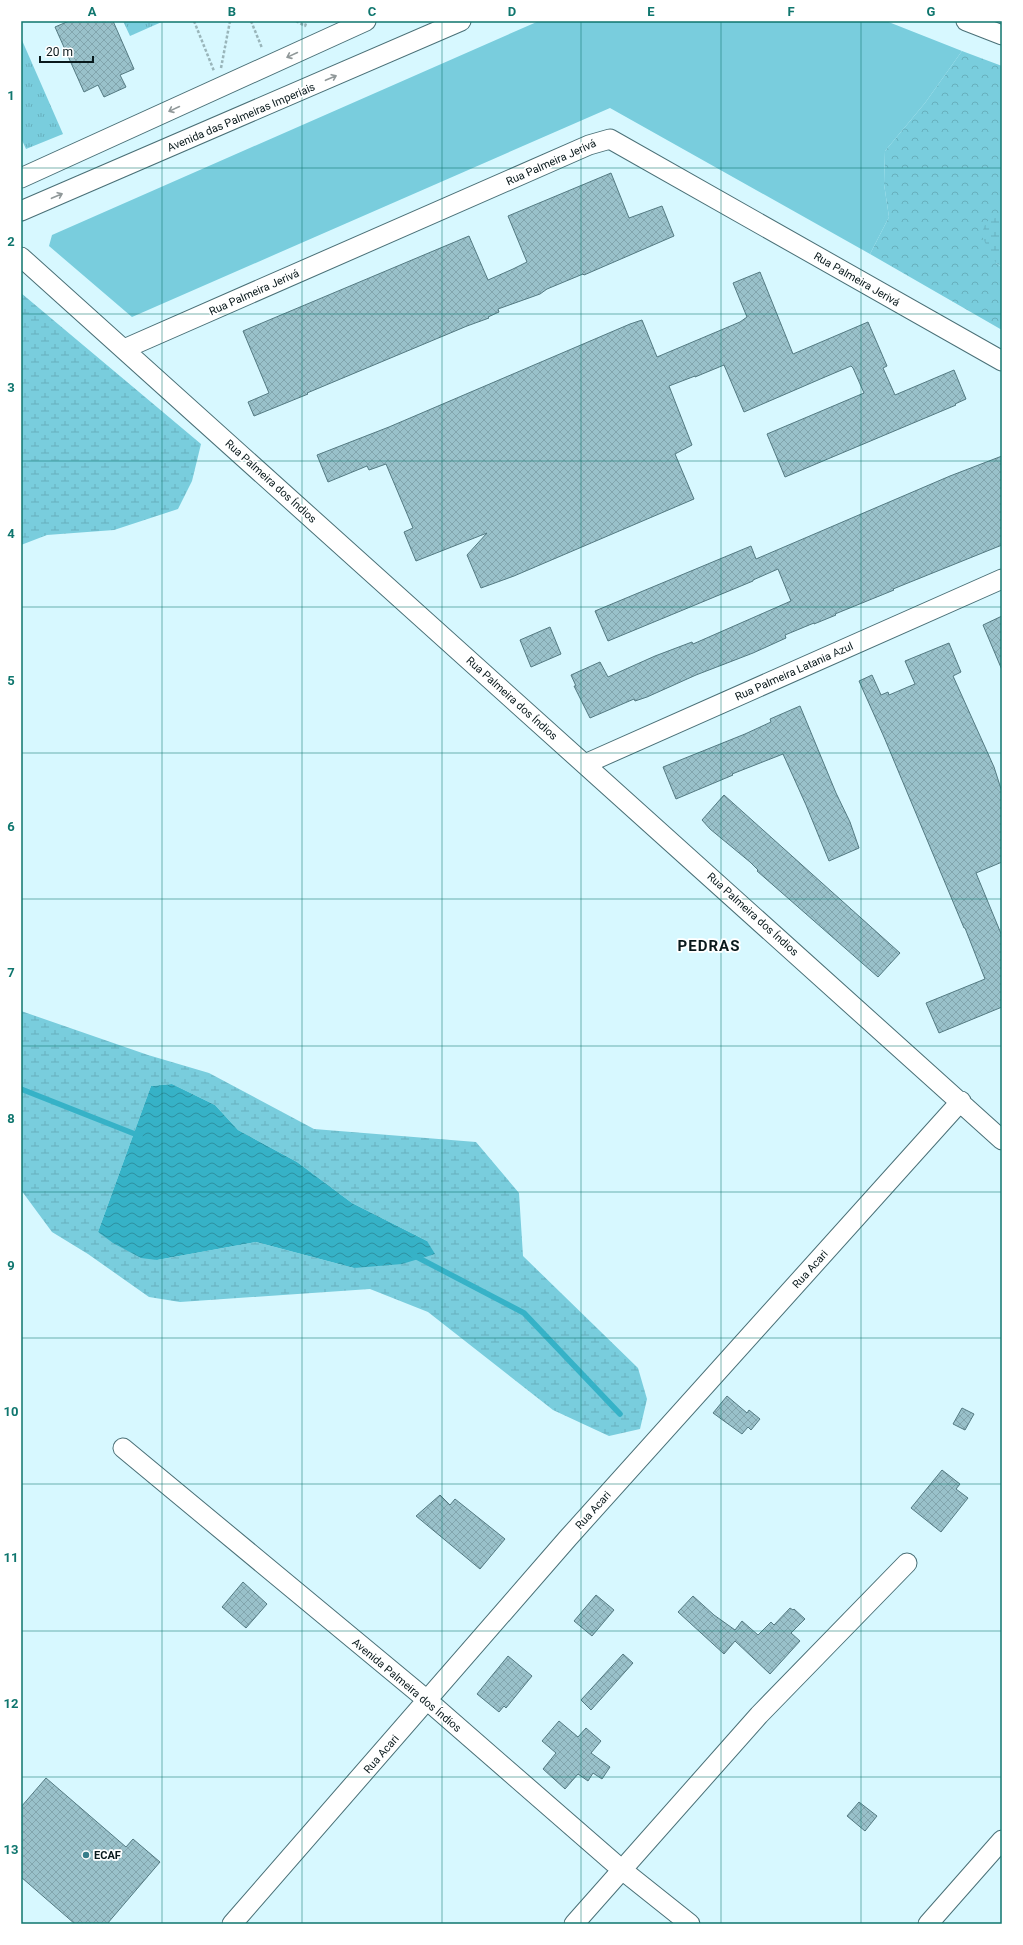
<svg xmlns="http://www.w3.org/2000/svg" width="1023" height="1945" viewBox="0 0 1023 1945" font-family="Roboto,sans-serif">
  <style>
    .grass { fill: url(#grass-tufts) }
    .forest { fill: url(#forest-crowns) }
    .wetland { fill: url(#wetland-marsh); fill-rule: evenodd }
    .green { fill: #79cddd }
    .water { fill: url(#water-waves) }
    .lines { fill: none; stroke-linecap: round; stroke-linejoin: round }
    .stream { stroke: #36b2c7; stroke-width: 5.5 }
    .building { fill: url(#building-cross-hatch); stroke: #547a82 }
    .street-casing { stroke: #4a7077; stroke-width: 21 }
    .path { stroke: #99b5ba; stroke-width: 2.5; stroke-dasharray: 3 2; stroke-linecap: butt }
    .street { stroke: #fff; stroke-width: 19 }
    .oneway { stroke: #909899 }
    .grid { fill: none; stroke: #0f766e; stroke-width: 1; stroke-opacity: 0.55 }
    .poi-dot { fill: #387d8a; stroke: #fff; stroke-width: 1.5 }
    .labels { text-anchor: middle; stroke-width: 3.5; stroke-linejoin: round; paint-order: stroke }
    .street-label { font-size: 11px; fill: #09191c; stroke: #fff }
    .poi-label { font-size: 11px; font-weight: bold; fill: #09191c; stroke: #fff; text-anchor: start }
    .district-label { font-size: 15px; font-weight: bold; letter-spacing: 1px; fill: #09191c; stroke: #fff }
    .neatline { fill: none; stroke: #0f766e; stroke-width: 1.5 }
    .grid-label { font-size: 13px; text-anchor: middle; font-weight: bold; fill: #0f766e }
  </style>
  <defs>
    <pattern id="grass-tufts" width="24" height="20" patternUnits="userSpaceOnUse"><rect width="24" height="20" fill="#79cddd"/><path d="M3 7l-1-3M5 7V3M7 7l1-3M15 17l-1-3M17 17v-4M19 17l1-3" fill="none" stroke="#67afbd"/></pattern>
    <pattern id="forest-crowns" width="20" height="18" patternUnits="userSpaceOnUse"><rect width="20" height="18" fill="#79cddd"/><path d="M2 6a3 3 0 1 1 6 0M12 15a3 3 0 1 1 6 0" fill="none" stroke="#67afbd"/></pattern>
    <pattern id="wetland-marsh" width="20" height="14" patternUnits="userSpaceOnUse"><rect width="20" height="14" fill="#79cddd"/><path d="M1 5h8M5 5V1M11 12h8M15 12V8" fill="none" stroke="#67afbd"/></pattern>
    <pattern id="water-waves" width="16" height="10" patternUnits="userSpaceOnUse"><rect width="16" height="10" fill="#36b2c7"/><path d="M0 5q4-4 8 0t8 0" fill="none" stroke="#2c90a1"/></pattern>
    <pattern id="building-cross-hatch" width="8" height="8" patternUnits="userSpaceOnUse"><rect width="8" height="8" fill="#99c1ca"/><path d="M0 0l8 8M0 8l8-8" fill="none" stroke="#82a5ad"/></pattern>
  </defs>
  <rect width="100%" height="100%" fill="#d7f8ff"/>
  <!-- grass -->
  <path class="grass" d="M123,21H164L130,36Z
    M21,38L63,134L26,149L21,138Z"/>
  <!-- forest -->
  <path class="forest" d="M962,51L1002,66V215L996,263L1002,267V330L870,254L889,217L884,184L885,151L925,103Z"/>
  <!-- wetland -->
  <path class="wetland" d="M1002,215V267L996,263L981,235L986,222Z
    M21,293L201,444L192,481L178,509L114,530L47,535L21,545Z
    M21,1011L148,1055L209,1073L314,1129L476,1142L519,1193L523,1256L638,1368L647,1399L640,1429L609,1436L553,1410L428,1312L370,1289L180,1302L149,1297L88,1254L52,1232L21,1190ZM172,1084L215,1105L238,1130L297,1162L352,1203L427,1241L354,1268L256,1242L157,1260L98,1232L151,1086Z"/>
  <!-- green -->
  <path class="green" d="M539,21H886L962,51L925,103L885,151L884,184L889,217L870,254L610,108L132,317L49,246L52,235Z"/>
  <!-- water -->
  <path class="water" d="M172,1084L215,1105L238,1130L297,1162L352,1203L427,1241L435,1254L402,1264L354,1268L256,1242L157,1260L141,1258L113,1243L98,1232L151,1086Z"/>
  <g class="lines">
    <!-- stream -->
    <path class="stream" d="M21,1089L140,1136
      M413,1255L524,1313L620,1414"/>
  </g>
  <!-- building -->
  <path class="building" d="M69,21H113L134,69L120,75L126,87L104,97L98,85L84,92L55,27Z
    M611,173L629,218L662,206L674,236L584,275L583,274L547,289L540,294L498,309L499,312L488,317L489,318L467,326L307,393L308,394L254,416L248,402L269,393L243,331L469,236L488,280L513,269L527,262L508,216Z
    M760,272L793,354L868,322L887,366L883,368L895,395L954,370L966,399L955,404L956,405L785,477L767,434L864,393L853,368L851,366L825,377L744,412L724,365L695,377V376L669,386L692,445L675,454L694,499L514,576L481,588L467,555L487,533L416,561L404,532L413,528L386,464L369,470L367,466L328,482L317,455L389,427L630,324L642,320L657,357L740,322L747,317L733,283Z
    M1002,456V545L893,589L894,590L835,614L836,615L814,624V623L785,635L786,638L753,653L696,675L647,697L635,701L634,699L590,718L574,686H576L571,675L600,662L608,677L655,656L692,642L693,644L791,601L778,569L753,580V581L608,641L595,611L751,546L756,559L950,476Z
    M1002,616V670L983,625Z
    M550,627L561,654L531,667L520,640Z
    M949,643L961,672L953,676L994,767L1002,792V862L976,873L1002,936V1007L939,1033L926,1003L985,979L965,928H964L884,737L859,681L872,675L881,695L888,692L889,695L915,684L905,661Z
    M800,706L836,793L850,822L859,848L829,861L806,805L783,754L732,774L733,775L676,799L663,767L745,734L771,722L770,719Z
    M724,795L900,953L878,977L757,871L758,870L750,862L710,829L702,820Z
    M727,1396L747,1413L749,1410L760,1419L751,1430L748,1427L742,1434L713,1413Z
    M962,1408L974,1414L965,1430L953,1424Z
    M942,1470L960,1484L956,1489L968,1498L941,1532L911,1508Z
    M440,1495L450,1505L455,1499L505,1539L480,1569L416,1516Z
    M243,1582L267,1604L246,1628L222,1607Z
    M596,1595L614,1610L592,1636L574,1621Z
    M693,1596L714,1615L735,1630L742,1621L758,1635L771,1622L774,1625L790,1608L793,1610L794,1609L805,1619L791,1633L800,1641L770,1674L735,1641L724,1654L678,1612Z
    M623,1654L633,1663L591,1710L581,1700Z
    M508,1656L532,1676L506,1708L504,1706L499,1712L477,1694Z
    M559,1721L578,1737L586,1728L601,1741L591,1753L610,1767L602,1779L593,1773L588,1781L578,1774L565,1789L543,1769L556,1753L542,1741Z
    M46,1778L126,1847L133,1839L160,1862L107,1924H75L21,1877V1807Z
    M859,1802L877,1816L865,1831L847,1816Z"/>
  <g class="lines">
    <defs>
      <path id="street" d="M966,21L1002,35
        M21,178L366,21
        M21,211L461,21
        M21,257L1002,1140
        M124,349L589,145L610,139L1002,361
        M585,764L1002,579
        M123,1448L427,1700L621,1869L690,1924
        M232,1924L568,1538L961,1101
        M574,1924L759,1715L907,1563
        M928,1924L1002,1840"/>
    </defs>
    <!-- street casing -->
    <use href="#street" class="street-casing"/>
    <!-- path -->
    <path class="path" d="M194,21L214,71
      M251,21L262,48
      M296,21L305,26L307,21
      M221,68L230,21"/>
    <!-- street -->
    <use href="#street" class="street"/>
  </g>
  <!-- one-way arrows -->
  <defs><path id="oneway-shaft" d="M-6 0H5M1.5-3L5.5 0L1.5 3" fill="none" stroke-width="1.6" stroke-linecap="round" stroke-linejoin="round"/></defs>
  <g class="oneway">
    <use href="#oneway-shaft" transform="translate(292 55) rotate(155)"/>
    <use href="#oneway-shaft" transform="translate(331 78) rotate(-23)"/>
    <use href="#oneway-shaft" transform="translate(174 109) rotate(155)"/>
    <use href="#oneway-shaft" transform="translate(57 196) rotate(-23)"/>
  </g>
  <!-- grid -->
  <path class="grid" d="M162,21V1924M302,21V1924M442,21V1924M581,21V1924M721,21V1924M861,21V1924M21,168H1002M21,314H1002M21,461H1002M21,607H1002M21,753H1002M21,899H1002M21,1046H1002M21,1192H1002M21,1338H1002M21,1484H1002M21,1631H1002M21,1777H1002"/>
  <!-- markers -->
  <circle class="poi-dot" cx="86" cy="1855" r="4"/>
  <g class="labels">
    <!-- street labels -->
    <g class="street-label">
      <text transform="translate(241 117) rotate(-23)" y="4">Avenida das Palmeiras Imperiais</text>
      <text transform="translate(551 162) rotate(-24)" y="4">Rua Palmeira Jerivá</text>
      <text transform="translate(857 279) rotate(30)" y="4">Rua Palmeira Jerivá</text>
      <text transform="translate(254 292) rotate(-24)" y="4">Rua Palmeira Jerivá</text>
      <text transform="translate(271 481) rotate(42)" y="4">Rua Palmeira dos Índios</text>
      <text transform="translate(794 671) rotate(-24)" y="4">Rua Palmeira Latania Azul</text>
      <text transform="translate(512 698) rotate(42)" y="4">Rua Palmeira dos Índios</text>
      <text transform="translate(753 914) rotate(42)" y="4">Rua Palmeira dos Índios</text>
      <text transform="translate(810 1269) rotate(-48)" y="4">Rua Acari</text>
      <text transform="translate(593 1510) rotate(-48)" y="4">Rua Acari</text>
      <text transform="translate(407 1685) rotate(40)" y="4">Avenida Palmeira dos Índios</text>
      <text transform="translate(381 1754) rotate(-49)" y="4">Rua Acari</text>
    </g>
    <!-- poi labels -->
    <g class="poi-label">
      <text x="94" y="1859">ECAF</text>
    </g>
    <!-- district labels -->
    <g class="district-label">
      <text x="709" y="951">PEDRAS</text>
    </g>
  </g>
  <!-- border -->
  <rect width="1023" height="1945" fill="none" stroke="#ffffff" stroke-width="44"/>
  <!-- scale -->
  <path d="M40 56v6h53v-6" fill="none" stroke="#09191c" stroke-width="2"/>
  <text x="46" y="56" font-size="12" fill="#09191c" stroke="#ffffff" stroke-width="3" paint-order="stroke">20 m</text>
  <rect x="22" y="22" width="979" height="1901" class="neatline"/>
  <g class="grid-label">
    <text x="92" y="16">A</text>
    <text x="232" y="16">B</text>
    <text x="372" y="16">C</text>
    <text x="512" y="16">D</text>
    <text x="651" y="16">E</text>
    <text x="791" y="16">F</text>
    <text x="931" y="16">G</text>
    <text x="11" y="100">1</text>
    <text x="11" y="246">2</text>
    <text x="11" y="392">3</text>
    <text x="11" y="538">4</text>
    <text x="11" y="685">5</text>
    <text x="11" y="831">6</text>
    <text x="11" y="977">7</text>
    <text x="11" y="1123">8</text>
    <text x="11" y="1270">9</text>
    <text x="11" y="1416">10</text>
    <text x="11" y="1562">11</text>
    <text x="11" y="1708">12</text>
    <text x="11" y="1854">13</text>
  </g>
</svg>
